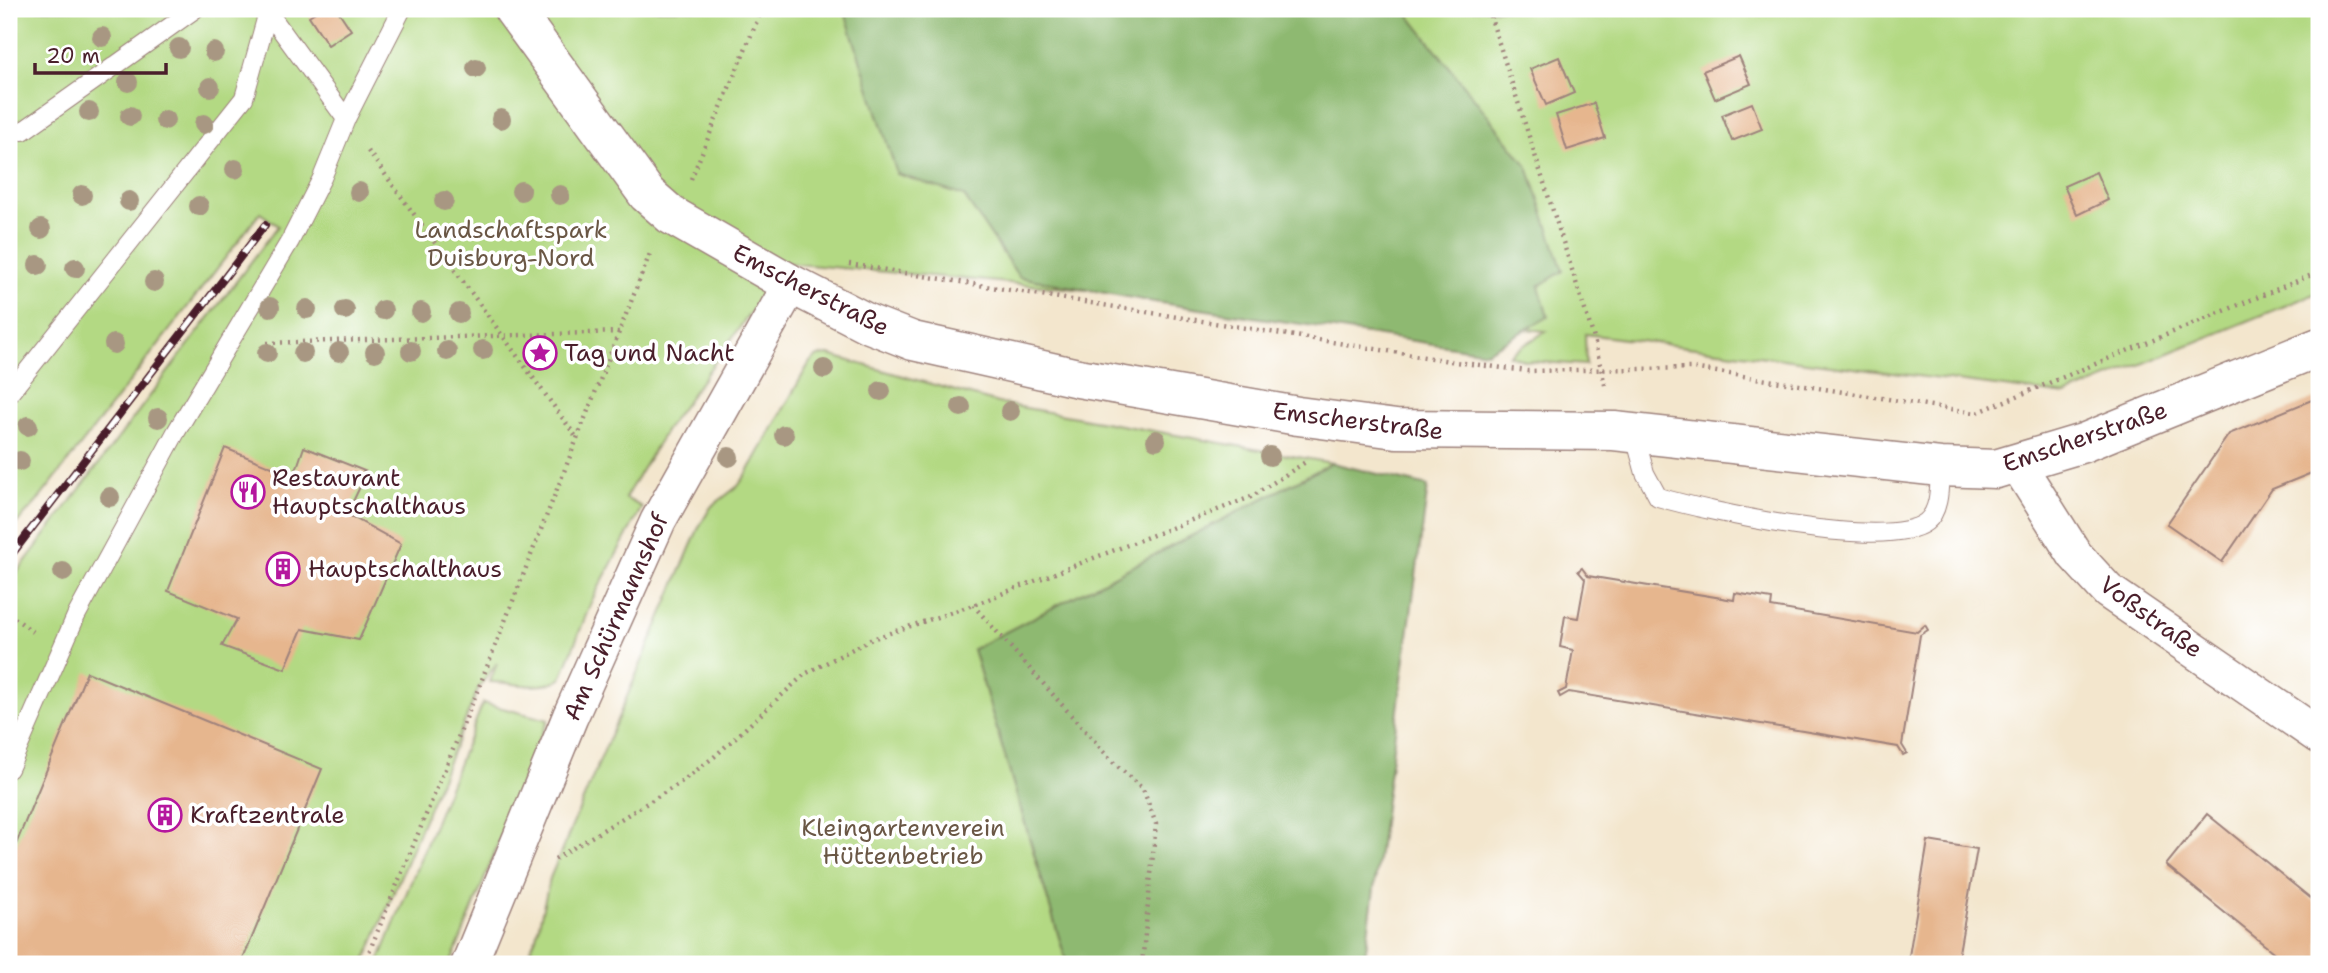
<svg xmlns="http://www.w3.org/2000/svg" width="2328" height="973" viewBox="0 0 2328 973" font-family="'Shantell Sans',sans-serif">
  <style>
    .green { fill: #b3d983; stroke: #7e7c57; stroke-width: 2 }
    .forest { fill: #8eb971; stroke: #6c6c4e; stroke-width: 2 }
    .building { fill: #e6b68e }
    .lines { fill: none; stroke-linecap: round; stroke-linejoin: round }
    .service-casing { stroke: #9e827c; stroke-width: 20 }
    .minor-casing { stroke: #9e827c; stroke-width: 38 }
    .tertiary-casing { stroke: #9e827c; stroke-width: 41 }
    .path { stroke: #9e827c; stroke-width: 4.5; stroke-dasharray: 2 5; stroke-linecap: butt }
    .service { stroke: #fff; stroke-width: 18 }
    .minor { stroke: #fff; stroke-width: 35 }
    .tertiary { stroke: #fff; stroke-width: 38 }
    .rail-casing { stroke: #4a1f2b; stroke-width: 8 }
    .rail { stroke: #fff; stroke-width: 5; stroke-dasharray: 16; stroke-linecap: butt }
    .tree { fill: #a89782 }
    .labels { text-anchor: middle; stroke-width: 7; stroke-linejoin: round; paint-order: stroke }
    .park-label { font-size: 24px; fill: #6a5745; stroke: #fff }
    .street-label { font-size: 24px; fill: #4a1f2b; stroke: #fff }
    .poi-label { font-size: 24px; fill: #4a1f2b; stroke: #fff; text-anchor: start }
  </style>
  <rect width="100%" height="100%" fill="#fff"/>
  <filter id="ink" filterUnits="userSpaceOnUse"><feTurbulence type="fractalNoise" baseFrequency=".0143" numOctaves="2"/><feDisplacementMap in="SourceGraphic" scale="14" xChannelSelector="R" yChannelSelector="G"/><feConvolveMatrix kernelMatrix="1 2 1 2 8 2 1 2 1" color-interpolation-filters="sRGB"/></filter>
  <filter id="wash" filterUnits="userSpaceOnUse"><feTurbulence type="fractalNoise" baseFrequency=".00686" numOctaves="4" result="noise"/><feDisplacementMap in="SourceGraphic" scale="28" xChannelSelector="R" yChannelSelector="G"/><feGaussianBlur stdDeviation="1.57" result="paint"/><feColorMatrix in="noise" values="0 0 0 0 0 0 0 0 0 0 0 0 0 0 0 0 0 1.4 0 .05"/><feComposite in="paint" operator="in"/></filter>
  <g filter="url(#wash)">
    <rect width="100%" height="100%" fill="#f3e6cd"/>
    <!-- green -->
    <path class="green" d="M9,9H2319V292L2066,395L1585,334L1586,365L1526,361L1509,355L1546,331L786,263L666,430L625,498L642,507L592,600L561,679C537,692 516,682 490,682L497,663L479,687L364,964H9V583L278,226L260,213L36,503L9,531Z
      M829,355L998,403L1332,463L973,649L1067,964H524L536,937L550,878L699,527L711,507L738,486L748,472L810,362L818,356Z
      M483,703L548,720C512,800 485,884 450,964H378Z"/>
    <!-- forest -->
    <path class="forest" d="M844,9H1404L1528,167L1563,271L1539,286L1548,317L1486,352L1154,302L1019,277L964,196L897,174Z
      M1332,463L1428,486L1364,964H1067L973,649Z"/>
    <g id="blocks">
      <!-- building -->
      <path class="building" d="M320,9H337L351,30L328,45L309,16Z
        M1739,56L1751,84L1715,99L1703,71Z
        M1559,57L1574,93L1546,105L1530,69Z
        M1594,103L1605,138L1567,150L1556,115Z
        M1752,103L1762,129L1732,141L1722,115Z
        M2096,172L2108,200L2077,215L2064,186Z
        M2319,397V470L2272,489L2222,562L2167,524L2229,434Z
        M304,447L367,472L347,514L401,544L359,640L302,629L285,669L222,646L237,619L168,591L225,448L294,476Z
        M1582,568L1588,576L1734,600L1735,593L1772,599L1771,607L1917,632L1925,625L1928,630L1920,635L1902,745L1907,753L1903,755L1898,747L1569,692L1560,697L1558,693L1566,689L1573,650L1560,647L1565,616L1578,618L1585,579L1578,571Z
        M87,672L322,769L241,964H9V861Z
        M2207,814L2319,905V964H2288L2166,865Z
        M1928,841L1977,849L1957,964L1908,962Z"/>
    </g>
  </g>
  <g filter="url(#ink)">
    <use href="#blocks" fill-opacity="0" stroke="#9e827c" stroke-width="2"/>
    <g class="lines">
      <defs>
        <path id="service" d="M9,130L23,131L195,9
          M9,394L244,98L268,12L346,119
          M1634,433L1645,473L1658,497C1706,511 1888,552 1926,522C1941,510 1939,484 1940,467
          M9,769L76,616L176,432L290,241L322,178L346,119L402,9"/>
        <path id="minor" d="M2018,465L2075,555L2108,591L2319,736
          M469,964L570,717L658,521L791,284"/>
        <path id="tertiary" d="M513,9L647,194L671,215L791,284L867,323L913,341L1078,378L1298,416L1396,429L1614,431L1940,467L1996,469L2083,443L2319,347"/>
      </defs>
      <!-- service casing -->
      <use href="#service" class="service-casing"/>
      <!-- minor casing -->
      <use href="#minor" class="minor-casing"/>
      <!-- tertiary casing -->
      <use href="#tertiary" class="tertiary-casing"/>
      <!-- path -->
      <path class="path" d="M1488,9L1593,335L1606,389
        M1491,17L1500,9
        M368,151L577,438
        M691,179L762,9
        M849,264L1456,362L1527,371L1692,368L1976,413L2319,272
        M267,343L619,332
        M973,605L1113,762L1143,789L1156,824L1142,964
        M9,614L36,634
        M555,859L677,785L714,757L805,674L872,639L973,605L1251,497L1307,461
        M364,964L479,687L651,251"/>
      <!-- service -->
      <use href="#service" class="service"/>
      <!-- minor -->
      <use href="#minor" class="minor"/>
      <!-- tertiary -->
      <use href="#tertiary" class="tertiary"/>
      <defs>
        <path id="rail" d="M9,558L265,225"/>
      </defs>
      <!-- rail casing -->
      <use href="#rail" class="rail-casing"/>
      <!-- rail -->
      <use href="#rail" class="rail"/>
    </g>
    <!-- trees -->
    <g class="tree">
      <circle cx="102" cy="37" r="10"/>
      <circle cx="179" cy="48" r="10"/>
      <circle cx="214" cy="52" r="10"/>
      <circle cx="476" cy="68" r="10"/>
      <circle cx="128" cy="82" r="10"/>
      <circle cx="210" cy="87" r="10"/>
      <circle cx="89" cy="112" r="10"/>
      <circle cx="130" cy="116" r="10"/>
      <circle cx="501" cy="119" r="10"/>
      <circle cx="165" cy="120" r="10"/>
      <circle cx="204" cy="124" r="10"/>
      <circle cx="235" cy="169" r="10"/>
      <circle cx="521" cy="191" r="10"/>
      <circle cx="359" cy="192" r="10"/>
      <circle cx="82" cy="195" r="10"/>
      <circle cx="560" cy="195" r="10"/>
      <circle cx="129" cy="201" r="10"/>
      <circle cx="444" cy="201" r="10"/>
      <circle cx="199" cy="206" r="10"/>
      <circle cx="41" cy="229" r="10"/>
      <circle cx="38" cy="265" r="10"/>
      <circle cx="75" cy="268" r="10"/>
      <circle cx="154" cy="282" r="10"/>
      <circle cx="270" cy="307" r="10"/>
      <circle cx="307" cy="309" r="10"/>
      <circle cx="345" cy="310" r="10"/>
      <circle cx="383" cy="310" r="10"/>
      <circle cx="421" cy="312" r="10"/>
      <circle cx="459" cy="313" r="10"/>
      <circle cx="114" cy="344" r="10"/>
      <circle cx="483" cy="350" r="10"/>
      <circle cx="411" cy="351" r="10"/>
      <circle cx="447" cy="351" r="10"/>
      <circle cx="339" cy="352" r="10"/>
      <circle cx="375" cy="352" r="10"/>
      <circle cx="267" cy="353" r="10"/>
      <circle cx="303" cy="353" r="10"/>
      <circle cx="824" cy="369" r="10"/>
      <circle cx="881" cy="391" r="10"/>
      <circle cx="961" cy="407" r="10"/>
      <circle cx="1010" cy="411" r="10"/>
      <circle cx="158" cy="418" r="10"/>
      <circle cx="28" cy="426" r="10"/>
      <circle cx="784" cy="435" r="10"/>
      <circle cx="1156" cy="440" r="10"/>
      <circle cx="1270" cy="456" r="10"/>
      <circle cx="729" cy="457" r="10"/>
      <circle cx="20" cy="461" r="10"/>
      <circle cx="110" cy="497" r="10"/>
      <circle cx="63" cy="572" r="10"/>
    </g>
  </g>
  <!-- icons -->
  <defs>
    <symbol id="sight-ring" viewBox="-11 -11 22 22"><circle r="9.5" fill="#fff" stroke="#b5179e" stroke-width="1.5"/><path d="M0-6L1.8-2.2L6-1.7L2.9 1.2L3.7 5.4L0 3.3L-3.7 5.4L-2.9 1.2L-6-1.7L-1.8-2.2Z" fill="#b5179e"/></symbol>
    <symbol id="restaurant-ring" viewBox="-11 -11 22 22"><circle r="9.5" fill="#fff" stroke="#b5179e" stroke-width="1.5"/><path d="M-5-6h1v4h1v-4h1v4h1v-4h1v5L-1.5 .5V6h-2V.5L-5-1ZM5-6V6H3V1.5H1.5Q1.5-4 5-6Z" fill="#b5179e"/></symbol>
    <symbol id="building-ring" viewBox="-11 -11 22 22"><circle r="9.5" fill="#fff" stroke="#b5179e" stroke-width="1.5"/><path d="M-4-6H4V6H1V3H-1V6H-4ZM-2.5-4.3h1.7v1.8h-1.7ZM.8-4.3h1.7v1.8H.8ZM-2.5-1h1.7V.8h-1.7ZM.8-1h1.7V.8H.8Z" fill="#b5179e"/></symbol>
  </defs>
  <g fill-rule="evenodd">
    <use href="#sight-ring" x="521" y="334" width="38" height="38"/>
    <use href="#restaurant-ring" x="229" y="473" width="38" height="38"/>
    <use href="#building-ring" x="264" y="550" width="38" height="38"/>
    <use href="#building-ring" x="146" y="796" width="38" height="38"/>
  </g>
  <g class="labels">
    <!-- park labels -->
    <g class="park-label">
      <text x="511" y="238">Landschaftspark<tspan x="511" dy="28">Duisburg-Nord</tspan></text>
      <text x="903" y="836">Kleingartenverein<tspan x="903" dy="28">Hüttenbetrieb</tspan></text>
    </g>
    <!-- street labels -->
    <g class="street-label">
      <text transform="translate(811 290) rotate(27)" y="8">Emscherstraße</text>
      <text transform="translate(1358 421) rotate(7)" y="8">Emscherstraße</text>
      <text transform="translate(2085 437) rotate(-19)" y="8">Emscherstraße</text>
      <text transform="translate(616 617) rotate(-66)" y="8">Am Schürmannshof</text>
      <text transform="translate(2151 617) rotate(36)" y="8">Voßstraße</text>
    </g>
    <!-- poi labels -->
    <g class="poi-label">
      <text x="564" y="361">Tag und Nacht</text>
      <text x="272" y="486">Restaurant<tspan x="272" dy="28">Hauptschalthaus</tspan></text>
      <text x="308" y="577">Hauptschalthaus</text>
      <text x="190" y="823">Kraftzentrale</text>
    </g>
  </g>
  <!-- margin -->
  <rect width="2328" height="973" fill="none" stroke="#fff" stroke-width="35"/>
  <!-- scale -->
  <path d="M35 63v10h131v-10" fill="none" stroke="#4a1f2b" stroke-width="3.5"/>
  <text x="46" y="63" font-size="21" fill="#4a1f2b" stroke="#ffffff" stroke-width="5" paint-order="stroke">20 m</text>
</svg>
